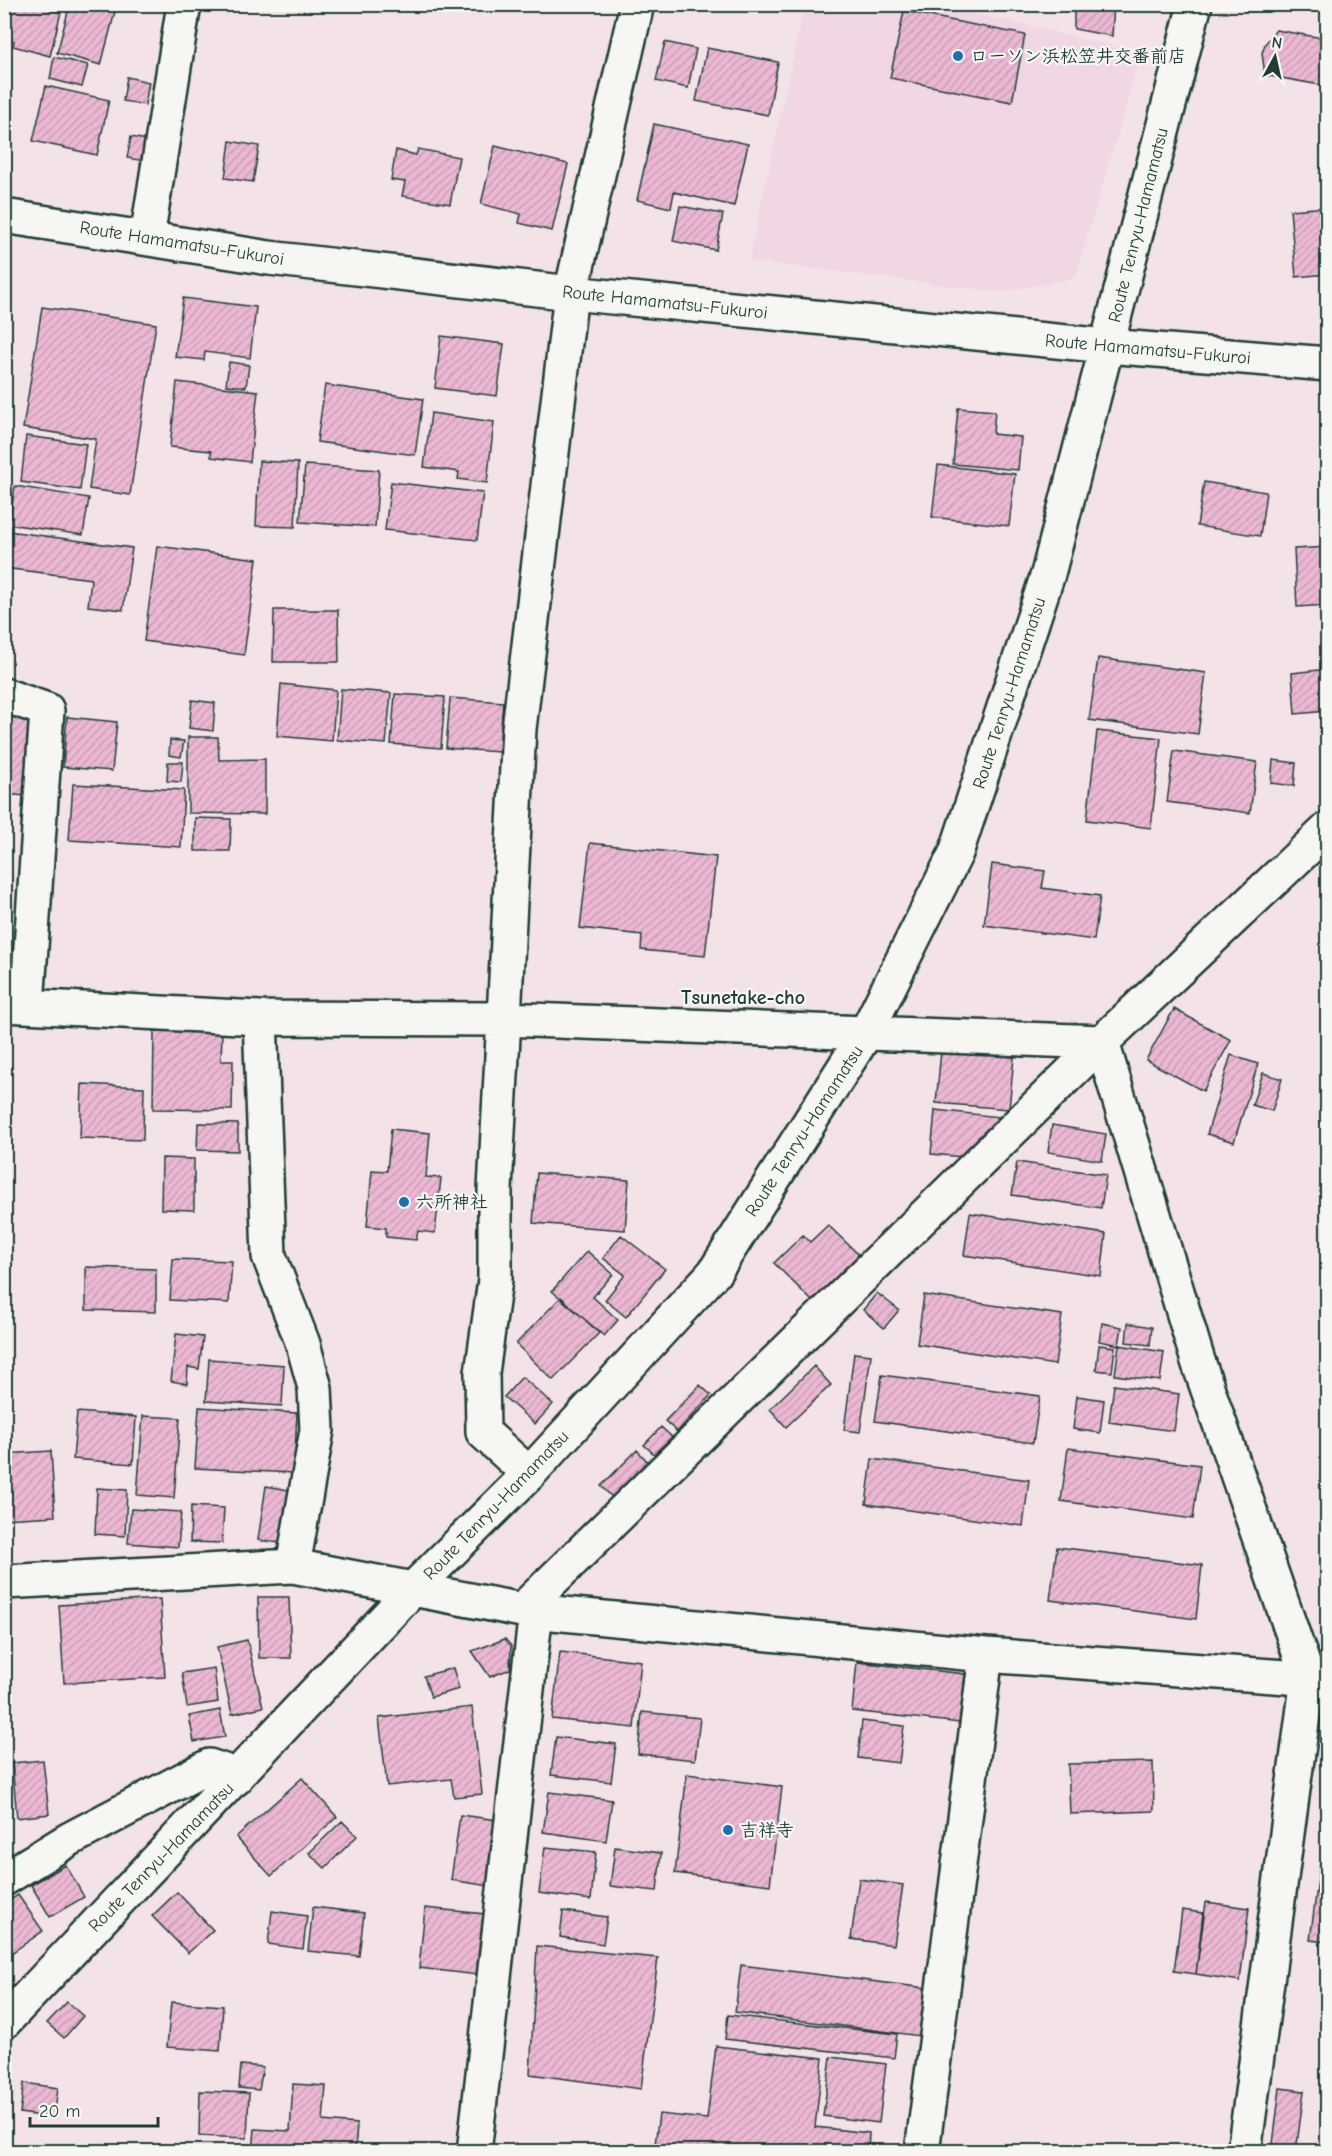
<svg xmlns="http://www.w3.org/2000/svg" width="1332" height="2156" viewBox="0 0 1332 2156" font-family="'Comic Neue','Klee One',sans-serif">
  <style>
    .built { fill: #f1d6e3 }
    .building { fill: url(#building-hatch); stroke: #1f3d34; stroke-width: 1.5 }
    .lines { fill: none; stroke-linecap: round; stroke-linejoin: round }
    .minor-casing { stroke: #1f3d34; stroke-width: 38 }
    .major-casing { stroke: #1f3d34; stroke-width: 38 }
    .minor { stroke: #f6f6f2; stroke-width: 33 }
    .major { stroke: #f6f6f2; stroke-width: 33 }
    .poi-dot { fill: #1f6fb2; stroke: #f6f6f2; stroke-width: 2 }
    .labels { text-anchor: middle; stroke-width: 4.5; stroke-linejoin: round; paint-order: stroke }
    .poi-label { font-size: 18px; font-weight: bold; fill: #1f3d34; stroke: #f6f6f2; text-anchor: start }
    .street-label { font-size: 18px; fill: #1f3d34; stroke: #f6f6f2 }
    .neighbourhood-label { font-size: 20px; font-weight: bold; fill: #1f3d34; stroke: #f6f6f2 }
  </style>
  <defs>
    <pattern id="building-hatch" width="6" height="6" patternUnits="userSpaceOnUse" patternTransform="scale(1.5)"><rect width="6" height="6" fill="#ebb7d4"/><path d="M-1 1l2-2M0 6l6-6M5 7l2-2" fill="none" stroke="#c99eb7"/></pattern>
  </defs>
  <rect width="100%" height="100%" fill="#f3e3e9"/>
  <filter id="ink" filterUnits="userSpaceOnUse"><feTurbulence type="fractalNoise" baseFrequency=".0167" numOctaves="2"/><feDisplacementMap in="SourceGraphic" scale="12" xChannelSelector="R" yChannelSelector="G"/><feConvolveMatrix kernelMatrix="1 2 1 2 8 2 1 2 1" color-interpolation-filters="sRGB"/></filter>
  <g filter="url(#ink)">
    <!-- built -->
    <path class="built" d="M804,5H941L1141,53L1075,278L1000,292L749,261Z"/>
    <!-- building -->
    <path class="building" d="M4,4H30L61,12L50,56L13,46L14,41L4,39Z
      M70,4H117L101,65L57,53Z
      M762,4H795L794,10Z
      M1074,4H1114L1112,36L1074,29Z
      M904,11L1025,35L1012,102L890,78Z
      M1276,30L1328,39L1326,86L1265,75L1262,53L1265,44Z
      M665,42L696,49L688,88L656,81Z
      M707,48L778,62L768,115L696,101Z
      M54,57L88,65L82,87L50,79Z
      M127,77L149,82L145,105L123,101Z
      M46,86L109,100L97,155L33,141Z
      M654,124L748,144L734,206L674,192L671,208L637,200Z
      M131,137L147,140L144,161L127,158Z
      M230,141L259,146L253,182L225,178Z
      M495,146L568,164L552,231L519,223L521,214L481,204Z
      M418,149L459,157L450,204L402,196L405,182L391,180L396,150L416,155Z
      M680,206L723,214L716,250L673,241Z
      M1328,207V274L1296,277L1290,210Z
      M183,298L256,307L250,358L205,352L204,360L175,357Z
      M42,307L156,324L130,495L89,489L96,439L23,428Z
      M441,336L504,344L497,396L435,388Z
      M229,362L249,365L246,387L226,385Z
      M177,382L258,391L250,462L211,457V451L170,447Z
      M325,385L423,399L415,455L317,442Z
      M958,408L995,411L993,434L1021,437L1018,470L953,464Z
      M431,413L494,422L487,483L458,479L459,472L424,467Z
      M26,436L86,444L80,490L21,482Z
      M259,461L298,463L295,527L256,526Z
      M305,465L379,470L375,527L300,522Z
      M938,465L1015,474L1009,526L932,517Z
      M391,482L483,493L477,540L385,530Z
      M1204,482L1266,492L1260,536L1197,526Z
      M15,486L89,498L83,535L9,524Z
      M8,531L132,548L123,610L88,606L91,579L4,568Z
      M157,546L257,559L244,655L144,641Z
      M1328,547V605L1297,607L1294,549Z
      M274,610H338L339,662H273Z
      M1098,658L1206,673L1198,734L1089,720Z
      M1328,669V711L1295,714L1292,673Z
      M281,684L336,690L332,741L277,736Z
      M341,689L391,693L386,744L337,740Z
      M395,694L445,697L441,748L391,744Z
      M450,698L503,702L499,752L446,748Z
      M192,700L215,703L213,731L189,728Z
      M4,715L29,716L26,796L4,794Z
      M67,717L117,722L112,771L63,767Z
      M1097,731L1161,738L1151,828L1087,820Z
      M188,737H218L219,760L265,759V814L188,813Z
      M170,740L184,741L181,757L169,755Z
      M1174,751L1257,762L1250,813L1167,802Z
      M1273,760L1296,763L1294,786L1271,783Z
      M168,762H183L181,782L167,781Z
      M73,784L184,790L181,847L69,840Z
      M195,818L231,819L230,851H195Z
      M590,843L716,857L705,956L641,950L642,935L580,928Z
      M992,864L1045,871L1042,888L1100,896L1094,940L984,925Z
      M1174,1009L1231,1040L1203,1091L1146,1060Z
      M154,1031L222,1032L221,1061H233L232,1110L153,1109Z
      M941,1051L1014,1057L1009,1109L936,1103Z
      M1231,1055L1258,1064L1234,1142L1207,1134Z
      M1263,1073L1282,1079L1272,1111L1252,1105Z
      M82,1084L144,1087L143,1140L80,1138Z
      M935,1110L1000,1117L963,1157L931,1154Z
      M198,1123L238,1124V1151L197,1150Z
      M1052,1125L1106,1134L1102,1161L1048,1152Z
      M391,1129L430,1133L426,1177L441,1178L435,1233L418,1231L416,1240L386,1237V1228L367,1226L372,1170L387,1171Z
      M162,1158L194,1159V1210L161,1209Z
      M1017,1162L1106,1175L1101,1208L1012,1195Z
      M537,1173L629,1180L625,1230L533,1223Z
      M970,1213L1106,1234L1101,1276L964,1255Z
      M828,1225L859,1255L812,1301L774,1263L803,1235L810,1242Z
      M621,1235L665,1269L626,1317L605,1300L625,1275L603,1258Z
      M587,1251L613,1274L593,1297L618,1320L604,1336L552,1291Z
      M173,1259L232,1261L229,1303L170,1300Z
      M86,1267L156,1269V1312L86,1310Z
      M877,1293L899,1310L884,1328L863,1310Z
      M924,1295L1062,1315L1055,1365L917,1344Z
      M561,1297L599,1333L553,1380L516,1344Z
      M1102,1323L1122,1327L1119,1345L1099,1341Z
      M1128,1323L1152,1327L1150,1345L1126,1342Z
      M176,1334L203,1337L199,1369L188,1367L187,1384L171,1381Z
      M1099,1345L1115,1347L1112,1372L1096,1370Z
      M1119,1345L1164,1352L1160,1381L1115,1375Z
      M854,1353L871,1355L860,1432L844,1430Z
      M209,1359L284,1365L282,1406L206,1401Z
      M814,1366L831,1385L786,1427L770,1409Z
      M882,1375L1040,1396L1033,1443L875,1421Z
      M522,1377L553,1404L535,1424L504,1397Z
      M700,1385L711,1395L677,1432L665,1421Z
      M1114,1385L1179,1394L1174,1431L1109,1422Z
      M1077,1396L1104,1400L1100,1433L1073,1429Z
      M199,1407L297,1413L294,1473L195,1468Z
      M77,1412L136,1417L133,1464L73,1459Z
      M143,1416L180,1418L174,1498L137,1495Z
      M661,1427L672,1437L654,1454L644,1445Z
      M1068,1448L1200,1465L1193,1519L1061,1501Z
      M637,1450L648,1462L612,1497L601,1486Z
      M51,1451L55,1516L4,1519V1454Z
      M872,1459L1029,1480L1023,1526L866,1504Z
      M266,1486L295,1491L287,1544L258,1540Z
      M97,1488L127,1490L125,1536L95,1534Z
      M191,1506L224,1508L222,1543L190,1542Z
      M131,1509L181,1512L178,1547L128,1543Z
      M1057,1547L1202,1565L1196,1619L1050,1600Z
      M258,1597H289L291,1658H259Z
      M160,1599L165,1677L64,1683L59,1605Z
      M505,1639L511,1646L510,1669L490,1677L472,1651Z
      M247,1640L263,1707L232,1714L217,1647Z
      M560,1652L641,1661L634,1728L552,1719Z
      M857,1662L965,1674L960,1723L852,1711Z
      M214,1668L218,1702L187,1707L182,1673Z
      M453,1668L459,1689L431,1697L424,1676Z
      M472,1707L482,1794L454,1797L451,1779L387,1786L379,1718Z
      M220,1710L225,1737L194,1742L189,1716Z
      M642,1712L700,1718L695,1760L638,1754Z
      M862,1721L904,1726L899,1763L858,1758Z
      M556,1737L616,1744L611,1782L551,1775Z
      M43,1760L49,1814L17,1818L12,1763Z
      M1153,1762L1154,1811L1070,1814L1068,1764Z
      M687,1774L782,1787L770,1885L675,1873Z
      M302,1778L337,1817L271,1876L236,1837Z
      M549,1792L612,1800L606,1841L543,1832Z
      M460,1815L498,1820L489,1886L451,1880Z
      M342,1821L357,1836L325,1868L309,1853Z
      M545,1847L596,1852L591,1900L539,1893Z
      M615,1847L661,1853L657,1891L610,1886Z
      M1320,1864L1328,1865V1942L1310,1940Z
      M66,1865L84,1897L50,1917L31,1885Z
      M859,1879L903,1885L894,1945L851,1939Z
      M177,1892L213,1930L188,1953L152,1916Z
      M18,1895L43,1931L4,1958V1904Z
      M1206,1902L1249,1908L1240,1981L1196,1974Z
      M313,1907L364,1913L359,1956L308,1951Z
      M425,1908L485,1914L478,1975L419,1968Z
      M1182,1910L1203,1913L1196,1974L1174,1971Z
      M272,1911L307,1916L303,1949L268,1944Z
      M563,1911L607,1917L603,1944L560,1937Z
      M537,1946L658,1958L641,2089L530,2074Z
      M741,1965L926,1988L920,2036L735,2012Z
      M67,2002L83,2016L64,2038L47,2023Z
      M171,2002L223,2006L220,2051L167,2047Z
      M728,2015L897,2034L894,2058L725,2039Z
      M716,2046L823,2058L815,2127L869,2133L868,2152H654L659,2114L707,2119Z
      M831,2057L886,2064L879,2123L823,2116Z
      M241,2065L263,2067L259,2090L239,2088Z
      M24,2083L58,2088L54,2118L20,2113Z
      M293,2084L326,2086L323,2121L357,2124L355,2152H253L255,2129L290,2131Z
      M1280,2088L1304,2091L1296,2152H1272Z
      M200,2091L249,2093L247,2138L199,2136Z"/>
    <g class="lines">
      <defs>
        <path id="minor" d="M147,238L184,4
          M4,695L47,710L27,1006
          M4,1005L260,1018L504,1019L1102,1042L1198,1361L1308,1678L1244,2152
          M260,1018L269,1256L303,1344L315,1388L317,1430L293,1566
          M529,1474L483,1432L482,1373L495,1280V1190L519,729L571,293L637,4
          M4,1582L293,1566L522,1610L986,1655L1327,1680
          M522,1610L1102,1042L1328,829
          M4,1879L70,1839L209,1766L224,1771L235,1779
          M474,2152L536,1611
          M922,2152L986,1655"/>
        <path id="major" d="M4,216L269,258L571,293L1107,346L1328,364
          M4,2022L414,1588L529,1474L714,1273L866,1033L956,853L1048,574L1195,4"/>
      </defs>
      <!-- minor casing -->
      <use href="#minor" class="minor-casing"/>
      <!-- major casing -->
      <use href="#major" class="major-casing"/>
      <!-- minor -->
      <use href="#minor" class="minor"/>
      <!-- major -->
      <use href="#major" class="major"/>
    </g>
  </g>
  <!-- markers -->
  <g class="poi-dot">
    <circle cx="958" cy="56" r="6"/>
    <circle cx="404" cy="1202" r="6"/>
    <circle cx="728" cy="1830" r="6"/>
  </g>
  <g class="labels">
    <!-- poi labels -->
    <g class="poi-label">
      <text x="970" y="62">ローソン浜松笠井交番前店</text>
      <text x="416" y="1208">六所神社</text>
      <text x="740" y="1836">吉祥寺</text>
    </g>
    <!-- street labels -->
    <g class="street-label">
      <text transform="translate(1138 225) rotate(-76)" y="6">Route Tenryu-Hamamatsu</text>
      <text transform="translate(182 243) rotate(9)" y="6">Route Hamamatsu-Fukuroi</text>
      <text transform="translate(665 302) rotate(6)" y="6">Route Hamamatsu-Fukuroi</text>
      <text transform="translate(1148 349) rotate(5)" y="6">Route Hamamatsu-Fukuroi</text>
      <text transform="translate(1009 693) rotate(-72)" y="6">Route Tenryu-Hamamatsu</text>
      <text transform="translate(804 1131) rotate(-57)" y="6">Route Tenryu-Hamamatsu</text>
      <text transform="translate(496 1505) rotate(-46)" y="6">Route Tenryu-Hamamatsu</text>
      <text transform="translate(161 1857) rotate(-46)" y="6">Route Tenryu-Hamamatsu</text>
    </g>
    <!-- neighbourhood labels -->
    <g class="neighbourhood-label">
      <text x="743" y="1004">Tsunetake-cho</text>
    </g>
  </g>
  <!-- margin -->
  <rect width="1332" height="2156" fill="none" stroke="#f6f6f2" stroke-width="24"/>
  <rect x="12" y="12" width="1308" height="2132" fill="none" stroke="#1f3d34" stroke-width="2" filter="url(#ink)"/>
  <!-- north arrow -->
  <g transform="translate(1275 57) rotate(8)" stroke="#f6f6f2" stroke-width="4.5" paint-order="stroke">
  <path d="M0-4.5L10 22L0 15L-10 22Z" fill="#1f3d34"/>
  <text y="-9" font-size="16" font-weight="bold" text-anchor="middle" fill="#1f3d34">N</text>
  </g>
  <!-- scale -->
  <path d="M30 2117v9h128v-9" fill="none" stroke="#1f3d34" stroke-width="3"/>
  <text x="39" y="2117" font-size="18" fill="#1f3d34" stroke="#f6f6f2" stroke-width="4.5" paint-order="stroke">20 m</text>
</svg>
